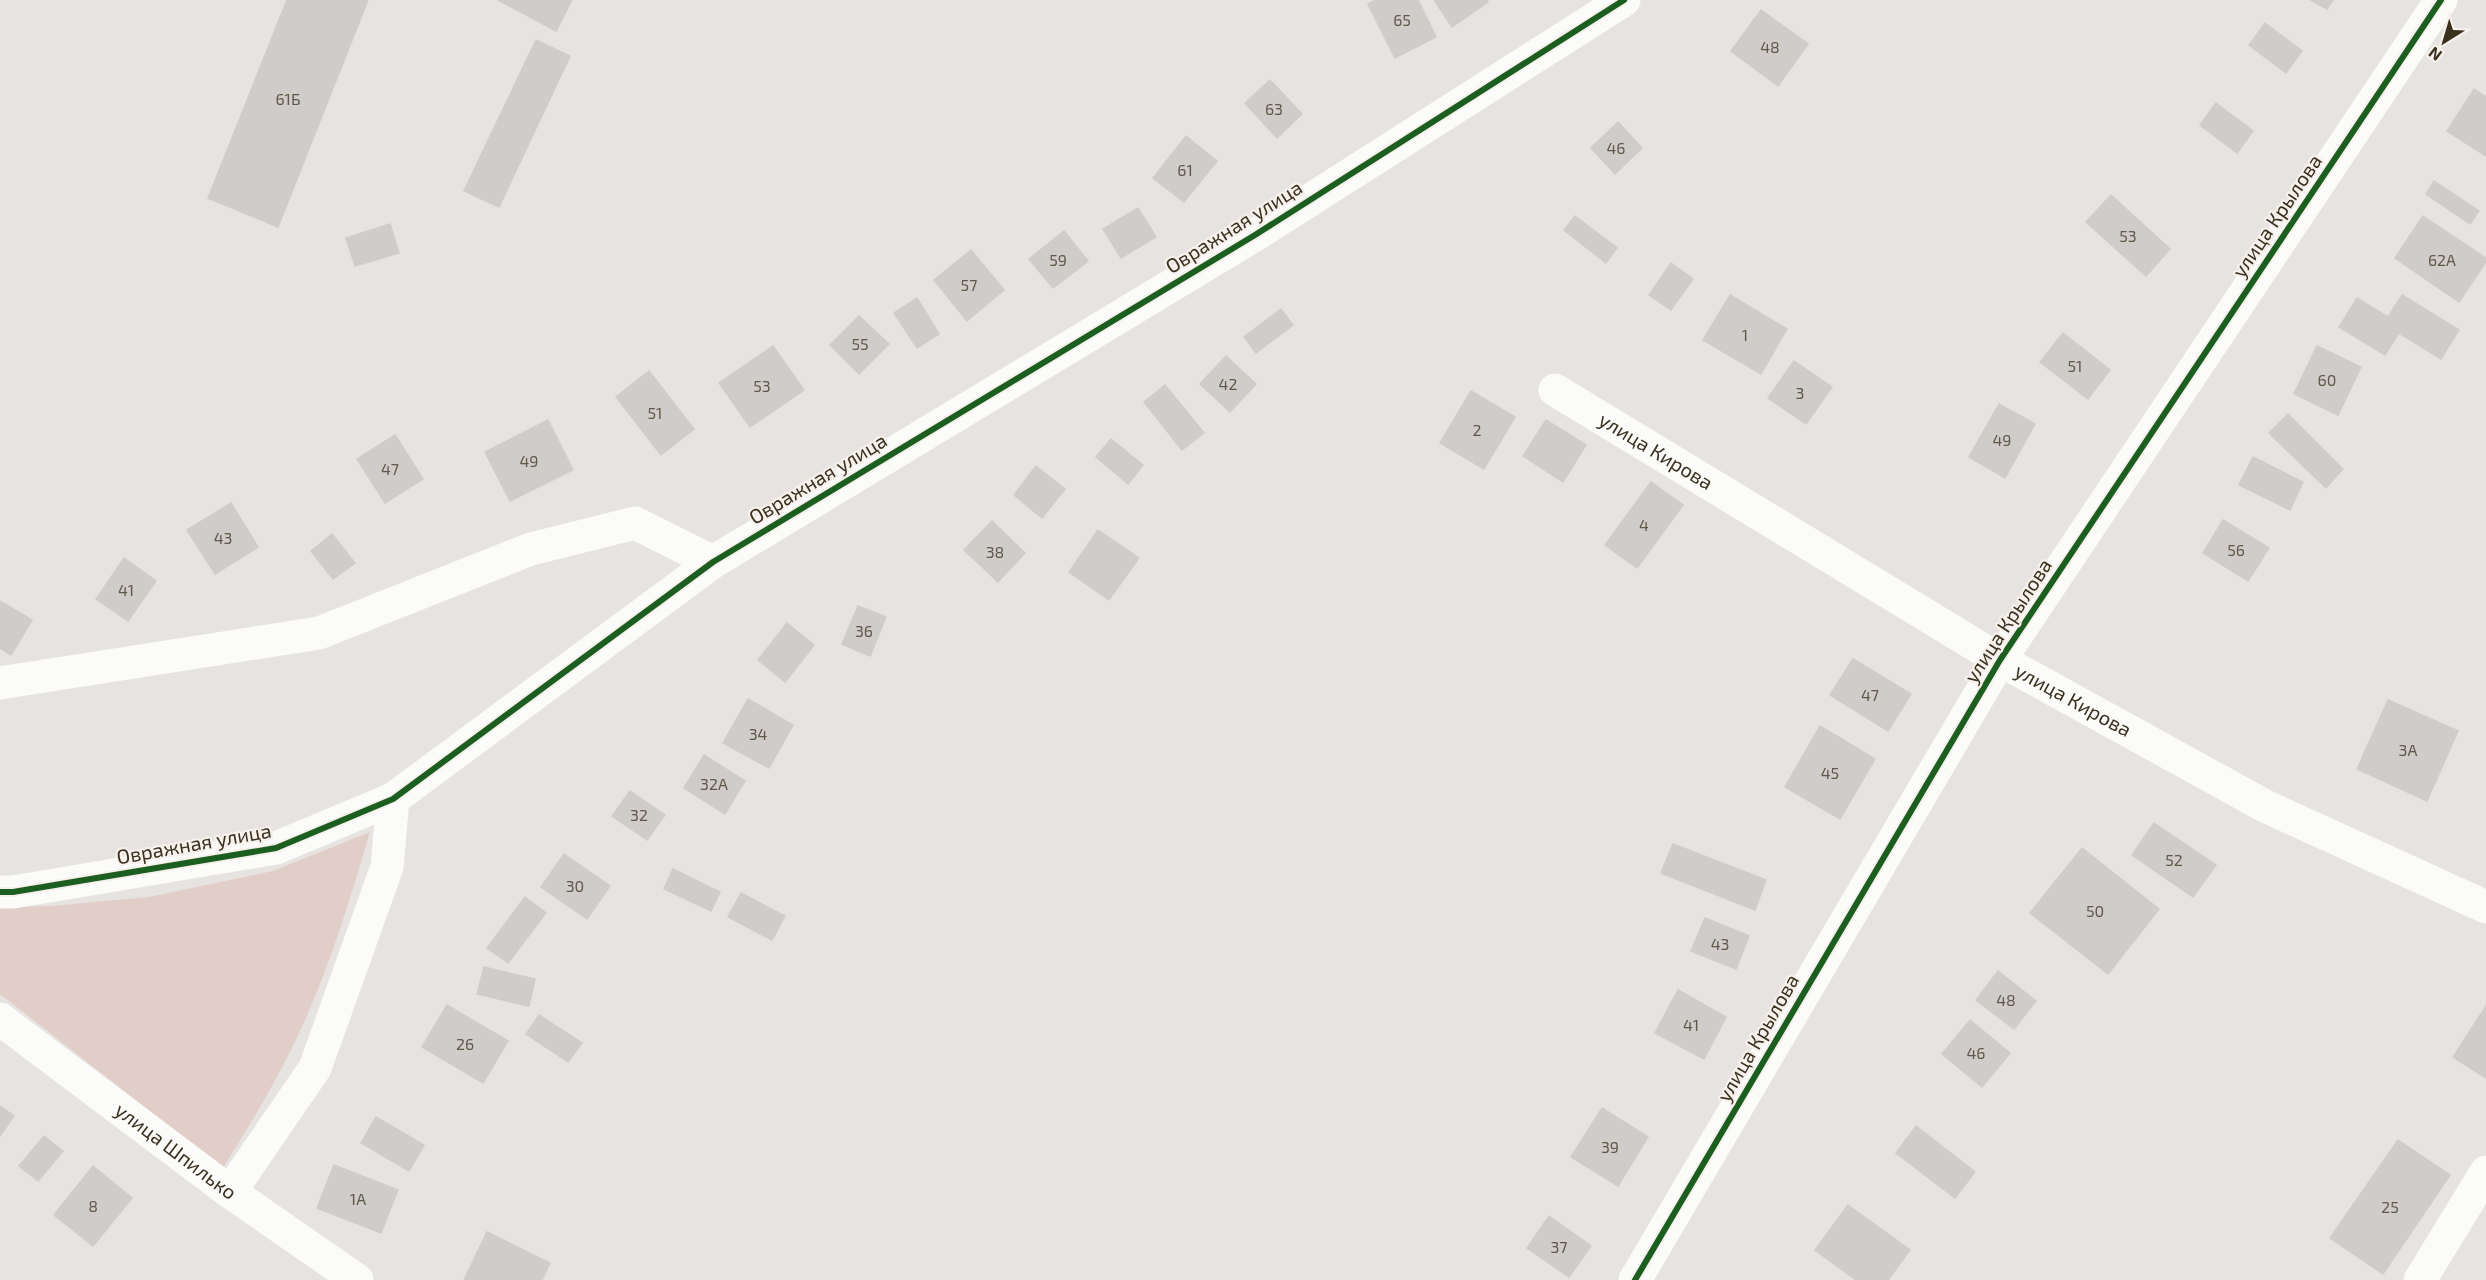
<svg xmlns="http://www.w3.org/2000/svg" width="2486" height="1280" viewBox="0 0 2486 1280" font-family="'Exo 2',sans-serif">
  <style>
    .green { fill: #e2cec8 }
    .building { fill: #d0ccc9; stroke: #d0ccc9; stroke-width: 1.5 }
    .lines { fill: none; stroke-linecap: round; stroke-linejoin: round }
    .minor { stroke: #fbfbfa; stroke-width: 33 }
    .cycleway-casing { stroke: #f7f1ed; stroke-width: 10 }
    .cycleway { stroke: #1b5e20; stroke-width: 6 }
    .labels { text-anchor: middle; stroke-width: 4.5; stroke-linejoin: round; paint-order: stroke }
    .number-label { font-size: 16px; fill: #60584a }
    .street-label { font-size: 20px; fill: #3a301e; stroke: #f7f1ed }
  </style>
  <rect width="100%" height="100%" fill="#e7e3e0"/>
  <!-- green -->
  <path class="green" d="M370,832C350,899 330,967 300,1031C278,1079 251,1123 223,1168L0,994V907L51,906L149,897L273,871Z"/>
  <!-- building -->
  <path class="building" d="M287,0H368L278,227L208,198Z
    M498,0H572L556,31Z
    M1376,0H1418L1436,37L1395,58L1368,4Z
    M1434,0H1487L1488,2L1452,27Z
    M2311,0H2333L2327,9Z
    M1761,10L1808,44L1778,86L1731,51Z
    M2265,23L2302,51L2286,73L2249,45Z
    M536,40L570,56L499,207L464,191Z
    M1270,80L1302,114L1277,138L1245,103Z
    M2474,89L2486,97V156L2447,131Z
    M2216,103L2253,131L2237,153L2200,125Z
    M1618,122L1642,148L1615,174L1591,148Z
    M1186,136L1217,161L1184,202L1153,178Z
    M2434,181L2479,211L2470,224L2426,194Z
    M2111,195L2170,249L2146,276L2086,222Z
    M1138,208L1156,237L1121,258L1103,229Z
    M1575,216L1617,248L1606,263L1564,230Z
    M2423,216L2486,258V262L2459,302L2395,258Z
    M390,224L399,253L355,266L346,238Z
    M1064,231L1088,261L1053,288L1029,259Z
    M971,250L1004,290L967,321L934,280Z
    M1671,263L1693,279L1671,310L1649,295Z
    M1730,295L1787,329L1761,374L1703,340Z
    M2402,295L2459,330L2441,359L2399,333L2385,355L2339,327L2357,298L2388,317Z
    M917,298L939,334L917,348L894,313Z
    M1281,309L1293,325L1256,353L1244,337Z
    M859,316L889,344L859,374L830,345Z
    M2063,333L2110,370L2088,399L2040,362Z
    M773,346L804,390L750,427L719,383Z
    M2317,346L2361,367L2338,415L2294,394Z
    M1226,356L1256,384L1230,412L1200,384Z
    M1794,361L1832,387L1806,424L1768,398Z
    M649,371L694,429L661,455L616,397Z
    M1165,385L1204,433L1182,450L1144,402Z
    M1471,391L1515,417L1484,469L1440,443Z
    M1999,404L2035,424L2005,478L1969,457Z
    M2288,414L2343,469L2326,488L2269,433Z
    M548,420L573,470L510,501L485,452Z
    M1546,420L1586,445L1563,482L1523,456Z
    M395,435L423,479L385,503L357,459Z
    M1111,439L1143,465L1128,484L1096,457Z
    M2253,457L2303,482L2290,510L2239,485Z
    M1036,466L1065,489L1042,518L1014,495Z
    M1651,482L1683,505L1637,568L1605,545Z
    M231,503L258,547L215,574L187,530Z
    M2223,520L2269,548L2248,581L2203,553Z
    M992,521L1025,553L998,582L964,550Z
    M1098,530L1139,558L1109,600L1069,572Z
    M332,534L355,563L333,579L311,551Z
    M124,558L156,581L128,621L96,599Z
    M0,601L32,620L11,655L0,648Z
    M858,606L886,617L870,656L842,644Z
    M787,623L814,645L785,682L758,660Z
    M1853,659L1911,694L1888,731L1830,695Z
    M748,699L793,725L769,768L723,743Z
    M2388,700L2458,731L2427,801L2357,769Z
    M1820,726L1875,759L1840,819L1785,787Z
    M704,755L745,781L725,814L684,788Z
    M630,791L665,815L647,840L612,816Z
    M2154,823L2216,865L2193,897L2132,855Z
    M1673,844L1766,880L1755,910L1661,873Z
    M2082,848L2159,909L2108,974L2030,913Z
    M564,854L610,886L587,919L541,887Z
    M673,869L720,892L711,911L664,889Z
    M741,893L785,916L772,940L728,917Z
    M525,897L546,913L508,963L487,948Z
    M1705,918L1749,936L1736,969L1691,951Z
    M484,967L535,979L529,1006L477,994Z
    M1998,971L2036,1001L2014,1029L1976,1000Z
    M1678,990L1726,1017L1704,1059L1655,1033Z
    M447,1005L508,1041L483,1083L422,1047Z
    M2486,1006V1078L2453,1057Z
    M539,1015L582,1043L568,1062L526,1034Z
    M1970,1020L2010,1053L1982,1087L1942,1054Z
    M0,1106L14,1116L0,1136Z
    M1602,1108L1648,1137L1618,1186L1571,1157Z
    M376,1117L424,1145L409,1171L361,1143Z
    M1916,1126L1975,1172L1955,1198L1896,1153Z
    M44,1136L63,1151L38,1181L19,1166Z
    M2398,1140L2450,1175L2383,1274L2330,1238Z
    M334,1165L398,1190L381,1233L317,1208Z
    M93,1166L132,1198L93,1246L54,1215Z
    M1848,1205L1910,1250L1888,1280H1856L1815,1250Z
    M1549,1216L1591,1246L1569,1277L1527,1248Z
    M487,1232L550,1263L542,1280H464Z"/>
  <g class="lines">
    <!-- minor -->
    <g class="minor">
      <path id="s1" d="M1555,390L2000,660L2265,806L2486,907"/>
      <path d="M0,683L319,633L531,549L635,523L713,562"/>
      <path d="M0,892H13L276,848L393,799L713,562L1255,235L1624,0"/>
      <path id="s2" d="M0,1019L230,1192L357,1280"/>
      <path d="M230,1192L315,1068L387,867L393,799"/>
      <path d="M1635,1280L2000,660L2441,0"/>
      <path d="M2420,1280L2486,1172"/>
    </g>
    <defs>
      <path id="cycleway" d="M0,892H13L276,848L393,799L713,562L1255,235L1624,0
        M1635,1280L2000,660L2441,0"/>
    </defs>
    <!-- cycleway casing -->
    <use href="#cycleway" class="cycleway-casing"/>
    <!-- cycleway -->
    <use href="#cycleway" class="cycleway"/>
  </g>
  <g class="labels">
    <!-- number labels -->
    <g class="number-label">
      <text x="1402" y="26">65</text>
      <text x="1770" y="53">48</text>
      <text x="288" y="105">61Б</text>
      <text x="1274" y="115">63</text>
      <text x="1616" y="154">46</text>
      <text x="1185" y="176">61</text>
      <text x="2128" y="242">53</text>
      <text x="1058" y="266">59</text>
      <text x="2442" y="266">62А</text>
      <text x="969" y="291">57</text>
      <text x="1745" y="341">1</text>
      <text x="860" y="350">55</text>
      <text x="2075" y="372">51</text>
      <text x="2327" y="386">60</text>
      <text x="1228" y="390">42</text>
      <text x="762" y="392">53</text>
      <text x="1800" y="399">3</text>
      <text x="655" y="419">51</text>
      <text x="1477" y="436">2</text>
      <text x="2002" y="446">49</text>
      <text x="529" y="467">49</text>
      <text x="390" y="475">47</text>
      <text x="1644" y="531">4</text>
      <text x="223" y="544">43</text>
      <text x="2236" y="556">56</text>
      <text x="995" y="558">38</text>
      <text x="126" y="596">41</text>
      <text x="864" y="637">36</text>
      <text x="1870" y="701">47</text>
      <text x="758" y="740">34</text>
      <text x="2408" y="756">3А</text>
      <text x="1830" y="779">45</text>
      <text x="714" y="790">32А</text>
      <text x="639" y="821">32</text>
      <text x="2174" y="866">52</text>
      <text x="575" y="892">30</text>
      <text x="2095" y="917">50</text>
      <text x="1720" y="950">43</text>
      <text x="2006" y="1006">48</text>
      <text x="1691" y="1031">41</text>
      <text x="465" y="1050">26</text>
      <text x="1976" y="1059">46</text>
      <text x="1610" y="1153">39</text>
      <text x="358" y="1205">1А</text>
      <text x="93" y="1212">8</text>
      <text x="2390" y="1213">25</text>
      <text x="1559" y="1253">37</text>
    </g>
    <!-- street labels -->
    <g class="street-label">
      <text transform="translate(2277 216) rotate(-56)" y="7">улица Крылова</text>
      <text transform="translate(1234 227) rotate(-32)" y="7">Овражная улица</text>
      <text dy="7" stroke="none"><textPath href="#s1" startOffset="118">улица Кирова</textPath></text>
      <text transform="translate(818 479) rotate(-31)" y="7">Овражная улица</text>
      <text transform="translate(2008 621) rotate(-57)" y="7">улица Крылова</text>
      <text dy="7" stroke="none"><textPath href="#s1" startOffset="604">улица Кирова</textPath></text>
      <text transform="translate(194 844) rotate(-10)" y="7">Овражная улица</text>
      <text transform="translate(1758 1038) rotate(-60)" y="7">улица Крылова</text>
      <text dy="7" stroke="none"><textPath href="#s2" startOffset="220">улица Шпилько</textPath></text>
    </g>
  </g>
  <!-- north arrow -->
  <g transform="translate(2444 42) rotate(217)" stroke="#f7f1ed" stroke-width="4.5" paint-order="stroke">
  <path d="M0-4.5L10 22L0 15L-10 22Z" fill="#3a301e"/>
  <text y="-9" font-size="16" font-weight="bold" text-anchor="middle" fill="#3a301e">N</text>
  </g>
</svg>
